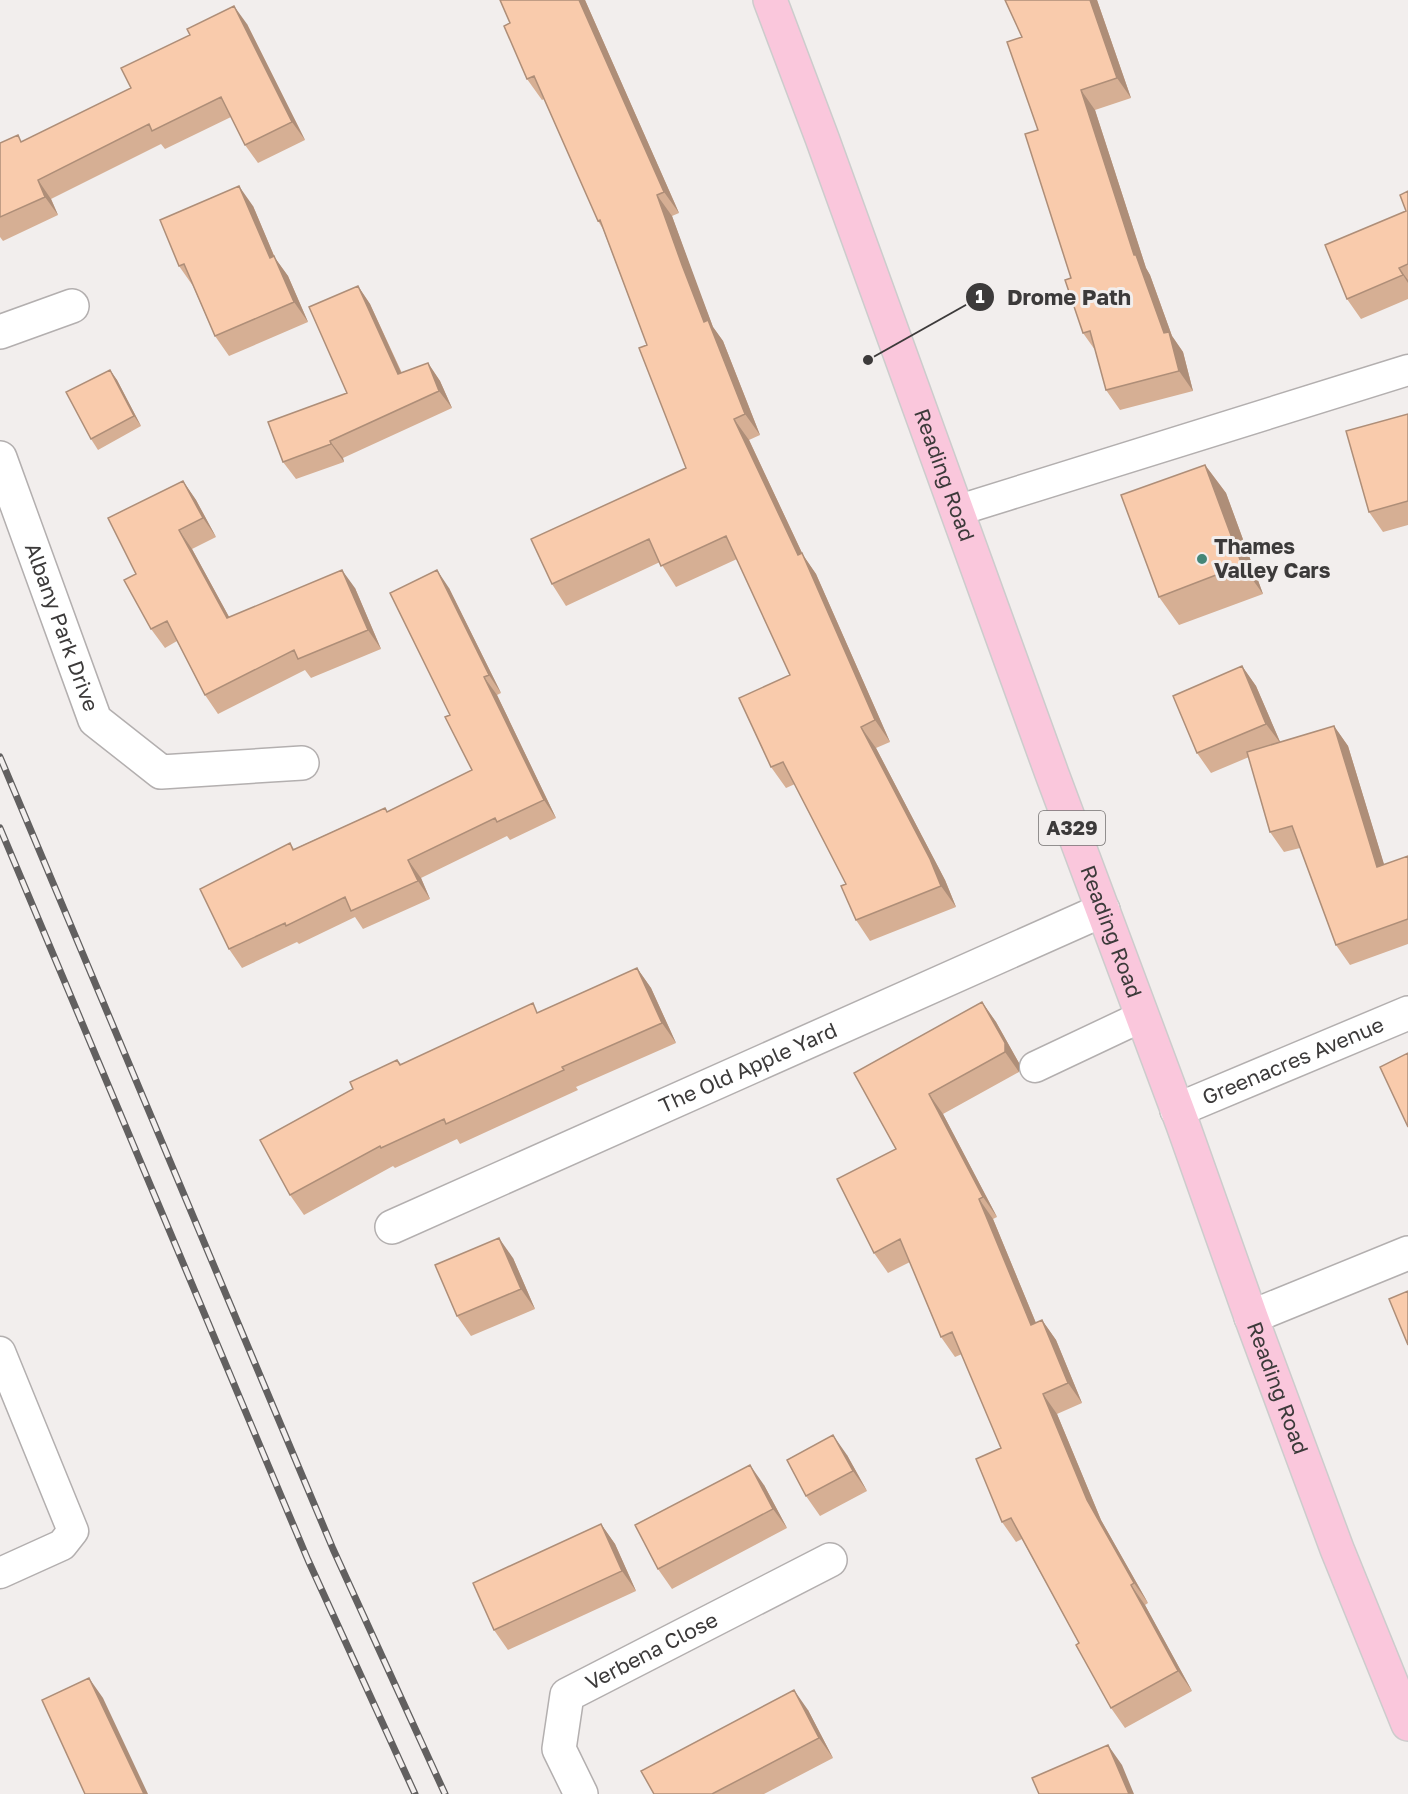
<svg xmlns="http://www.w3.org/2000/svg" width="1408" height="1794" viewBox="0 0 1408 1794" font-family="'Golos Text',sans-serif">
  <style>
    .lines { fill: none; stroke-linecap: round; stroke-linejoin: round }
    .lane-casing { stroke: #b3afaf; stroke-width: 33 }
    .street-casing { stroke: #b3afaf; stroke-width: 36 }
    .primary-casing { stroke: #ccc; stroke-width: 36 }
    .lane { stroke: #fff; stroke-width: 30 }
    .street { stroke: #fff; stroke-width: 33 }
    .primary { stroke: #fac7dc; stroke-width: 33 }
    .rail-casing { stroke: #626060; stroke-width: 7 }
    .rail { stroke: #f2eeed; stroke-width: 4.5; stroke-dasharray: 14; stroke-linecap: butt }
    .wall { fill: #d6af94 }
    .shaded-wall { fill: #ae8e78 }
    .building { fill: #f9cbac; stroke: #ae8e78; stroke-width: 1.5 }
    .poi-dot { fill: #448677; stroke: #f2eeed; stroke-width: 2 }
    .labels { text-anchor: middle; stroke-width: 6; stroke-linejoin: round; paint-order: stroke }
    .shield { fill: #f2eeed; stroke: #737070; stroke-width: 1.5 }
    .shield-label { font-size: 20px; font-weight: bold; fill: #3c3a3a }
    .street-label { font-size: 21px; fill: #3c3a3a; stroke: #f2eeed }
    .poi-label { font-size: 21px; font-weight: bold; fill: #3c3a3a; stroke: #f2eeed; text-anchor: start }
    .leader { fill: none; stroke: #3c3a3a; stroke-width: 2 }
    .callout-dot { fill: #3c3a3a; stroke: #f2eeed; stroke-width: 2 }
    .mark-label { font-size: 18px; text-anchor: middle; font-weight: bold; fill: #fff }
    .callout-label { font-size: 22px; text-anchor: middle; font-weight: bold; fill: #3c3a3a; stroke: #f2eeed; stroke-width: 6; stroke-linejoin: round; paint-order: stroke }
  </style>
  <rect width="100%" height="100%" fill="#f2eeed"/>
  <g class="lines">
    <defs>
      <path id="lane" d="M956,511L1408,370
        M1035,1067L1143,1016
        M0,1352L73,1531L62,1545L0,1573"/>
      <g id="street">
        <path d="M0,332L72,306"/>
        <path id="s1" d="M0,458L95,720L161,772L302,763"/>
        <path id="s2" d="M1177,1110L1408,1013"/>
        <path id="s3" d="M392,1227L1103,910"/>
        <path d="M1251,1317L1408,1253"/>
        <path id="s4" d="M581,1794L559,1749L567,1695L830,1560"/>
      </g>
      <g id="primary">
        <path id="s5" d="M770,0L822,138L1052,774L1183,1125L1251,1317L1337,1549L1408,1724"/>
      </g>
    </defs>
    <!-- lane casing -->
    <use href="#lane" class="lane-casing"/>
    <!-- street casing -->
    <use href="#street" class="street-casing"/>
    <!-- primary casing -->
    <use href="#primary" class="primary-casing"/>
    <!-- lane -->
    <use href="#lane" class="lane"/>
    <!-- street -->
    <use href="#street" class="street"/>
    <!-- primary -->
    <use href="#primary" class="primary"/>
    <defs>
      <path id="rail" d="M0,757L333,1549L445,1794
        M0,828L308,1560L415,1794"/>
    </defs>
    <!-- rail casing -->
    <use href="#rail" class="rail-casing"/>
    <!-- rail -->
    <use href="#rail" class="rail"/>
  </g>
  <!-- wall -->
  <path class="wall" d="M585,0L679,213L672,216L697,286L713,327L723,341L760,435L749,440L803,555L816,574L890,742L876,748L945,880L956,907L870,941L856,920L846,884L795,784L786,788L771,767L790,675L737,559L676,587L660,562L566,606L552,584L686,468L647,345L603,229L598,221L544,99L542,100L527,79L510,23Z
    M1005,0H1097L1131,98L1095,110L1146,268L1150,275L1172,336L1183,352L1193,391L1120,410L1106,390L1095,350L1083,333L1038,130L1022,37Z
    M247,24L305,140L258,163L245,145L231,117L165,149L161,144L51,199L58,215L3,241L0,237V143L23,142L131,88L190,35Z
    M1408,191V299L1361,319L1347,299L1406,211Z
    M253,206L275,258L288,276L308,322L229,356L215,336L193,286L179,266Z
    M358,286L370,304L402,373L428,363L440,381L452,408L343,458L344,462L296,479L283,462L347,393Z
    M110,370L117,380L141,426L98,450L91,439Z
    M1408,414V525L1383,532L1369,512Z
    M1205,465L1226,493L1263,594L1179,625L1159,597Z
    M183,481L196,500L216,537L192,549L229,617L355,588L381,649L311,678L305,670L218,714L205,695L177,641L165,648L151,629L136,574Z
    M449,588L501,693L497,695L556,818L510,840L507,836L421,878L430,899L363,929L355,917L299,944L297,942L242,968L229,949L290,843L294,849L385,808L388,812L472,770L450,715Z
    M1242,666L1256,686L1280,742L1334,726L1348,746L1384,865L1408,856V944L1350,965L1336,945L1300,848L1284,852L1270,832L1249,757L1211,773L1197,753Z
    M637,968L651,988L676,1043L576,1087L578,1090L460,1144L457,1139L395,1168L393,1166L304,1215L290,1195L397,1060L401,1064L539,1012Z
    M982,1002L996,1022L1019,1063V1072L943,1114L997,1217L993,1219L1036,1323L1042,1320L1056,1340L1082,1403L1057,1414L1101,1520L1148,1603L1145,1605L1192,1691L1125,1728L1111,1708L1079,1643L1022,1539L1016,1542L1002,1522L1001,1448L962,1354L955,1357L941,1337L910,1262L888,1273L874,1253L896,1149Z
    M513,1258L535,1309L471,1336L457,1316Z
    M847,1455L867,1491L820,1516L806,1496Z
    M764,1485L787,1528L672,1589L658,1569Z
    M601,1524L615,1544L636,1591L508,1650L494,1630Z
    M808,1710L833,1758L764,1794H654Z"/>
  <!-- shaded-wall -->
  <path class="shaded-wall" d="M579,0H585L679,213L664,192Z
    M1090,0H1097L1131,98L1117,78Z
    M234,6L247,24L305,140L292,122Z
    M1081,90L1095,110L1146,268L1150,275L1172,336L1183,352L1193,391L1179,371L1164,333L1134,255Z
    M38,180L51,199L58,215L45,197Z
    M239,186L253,206L275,258L288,276L308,322L294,302L270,258Z
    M657,195L672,216L713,327L723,341L760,435L745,414L704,322L682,265Z
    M1399,268L1408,280V283L1403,275Z
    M358,286L370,304L410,392L398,374Z
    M428,363L440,381L452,408L439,391Z
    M110,370L117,380L141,426L134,416Z
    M734,419L749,440L803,555L816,574L890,742L875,720Z
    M330,441L343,458L344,462L331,444Z
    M1205,465L1226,493L1263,594L1242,565Z
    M183,481L196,500L216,537L203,518Z
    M179,530L192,549L240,637L227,618Z
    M342,570L355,588L381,649L368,630Z
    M437,570L449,588L501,693L489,675Z
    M1242,666L1256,686L1281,744L1266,724Z
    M484,677L497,695L556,818L544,800Z
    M1334,726L1348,746L1391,887L1377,867Z
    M861,727L876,748L945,880L956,907L941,886Z
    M408,860L421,878L430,899L418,881Z
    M637,968L651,988L676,1043L662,1023Z
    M982,1002L996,1022L1019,1063V1072L1005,1052Z
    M929,1094L943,1114L997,1217L983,1197Z
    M979,1199L993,1219L1045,1345L1031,1325Z
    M499,1238L513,1258L535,1309L521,1289Z
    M1042,1320L1056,1340L1082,1403L1068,1383Z
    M1043,1394L1057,1414L1101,1520L1148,1603L1134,1583L1087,1500Z
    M833,1435L847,1455L867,1491L853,1471Z
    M750,1465L764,1485L787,1528L773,1509Z
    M601,1524L615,1544L636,1591L622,1571Z
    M1131,1585L1145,1605L1192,1691L1178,1671Z
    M89,1678L103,1698L148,1794H144Z
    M794,1690L808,1710L833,1758L819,1738Z
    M1108,1745L1122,1765L1134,1794H1129Z"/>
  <!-- building -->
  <path class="building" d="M500,0H579L664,192L657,195L682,265L704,322L708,320L745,414L734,419L798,555L802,553L875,720L861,727L930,859L941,886L856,920L841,886L846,884L783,762L771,767L739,698L790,675L726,536L661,566L649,539L552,584L531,539L686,468L639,348L647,345L600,220L598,221L534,76L527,79L504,26L510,23Z
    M1005,0H1090L1117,78L1081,90L1134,255H1136L1164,333L1169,332L1179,371L1106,390L1090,331L1083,333L1065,280L1071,278L1025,134L1038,130L1007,42L1022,37Z
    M234,6L292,122L245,145L221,97L152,131L149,124L38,180L45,197L0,217V143L18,135L21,142L131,88L121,68L190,35L187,29Z
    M239,186L270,258L274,256L294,302L215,336L184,264L179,266L160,220Z
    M1408,191V264L1399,268L1403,275L1347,299L1325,245L1406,211L1400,195Z
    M358,286L398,374L428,363L439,391L330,441L331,444L283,462L268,422L347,393L309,307Z
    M110,370L134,416L91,439L66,392Z
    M1408,414V501L1369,512L1346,431Z
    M1205,465L1242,565L1159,597L1121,495Z
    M183,481L203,518L179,530L227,618L342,570L368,630L298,659L294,650L205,695L167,621L151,629L124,580L136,574L108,518Z
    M437,570L489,675L484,677L544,800L497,822L495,818L408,860L418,881L351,911L345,897L286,926L285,923L229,949L200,889L290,843L293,850L385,808L387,812L472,770L445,717L450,715L390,593Z
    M1242,666L1266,724L1197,753L1173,696Z
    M1334,726L1377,867L1408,856V919L1336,945L1292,826L1270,832L1247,752Z
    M637,968L662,1023L562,1067L564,1070L446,1124L444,1119L381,1148L380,1146L290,1195L260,1140L353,1089L350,1082L397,1060L400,1065L533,1003L537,1013Z
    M982,1002L1005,1043V1052L929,1094L983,1197L979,1199L1031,1325L1042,1320L1068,1383L1043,1394L1087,1500L1134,1583L1131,1585L1178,1671L1111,1708L1076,1645L1079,1643L1011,1518L1002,1522L976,1459L1001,1448L952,1332L941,1337L900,1239L874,1253L837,1179L896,1149L854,1073Z
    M1408,1053V1127L1380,1067Z
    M499,1238L521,1289L457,1316L435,1265Z
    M1408,1291V1345L1389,1299Z
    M833,1435L853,1471L806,1496L787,1460Z
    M750,1465L773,1509L658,1569L635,1525Z
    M601,1524L622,1571L494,1630L473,1583Z
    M89,1678L144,1794H85L42,1700Z
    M794,1690L819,1738L712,1794H654L641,1771Z
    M1108,1745L1129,1794H1039L1032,1778Z"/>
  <!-- markers -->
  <circle class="poi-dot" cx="1202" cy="559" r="6"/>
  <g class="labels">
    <!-- shield labels -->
    <rect class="shield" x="1039" y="811" width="66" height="34" rx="4.5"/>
    <g class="shield-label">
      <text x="1072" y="835">A329</text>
    </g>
    <!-- street labels -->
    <g class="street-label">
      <text dy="7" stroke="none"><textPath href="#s5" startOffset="506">Reading Road</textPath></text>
      <text dy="7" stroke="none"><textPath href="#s1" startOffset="180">Albany Park Drive</textPath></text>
      <text dy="7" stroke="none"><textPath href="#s5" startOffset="992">Reading Road</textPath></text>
      <text dy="7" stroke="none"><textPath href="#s2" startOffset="126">Greenacres Avenue</textPath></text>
      <text dy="7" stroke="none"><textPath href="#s3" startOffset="390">The Old Apple Yard</textPath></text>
      <text dy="7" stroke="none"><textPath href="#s5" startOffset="1478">Reading Road</textPath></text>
      <text dy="7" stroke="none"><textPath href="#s4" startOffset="200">Verbena Close</textPath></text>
    </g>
    <!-- poi labels -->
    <g class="poi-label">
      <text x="1214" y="554">Thames<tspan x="1214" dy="24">Valley Cars</tspan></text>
    </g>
  </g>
  <!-- callouts -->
  <path class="leader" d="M868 360L980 297"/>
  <g class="callout-dot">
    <circle cx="868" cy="360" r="6"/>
    <circle cx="980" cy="297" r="15"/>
  </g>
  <g class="mark-label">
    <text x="980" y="303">1</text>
  </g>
  <g class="callout-label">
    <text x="1069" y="305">Drome Path</text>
  </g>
</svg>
